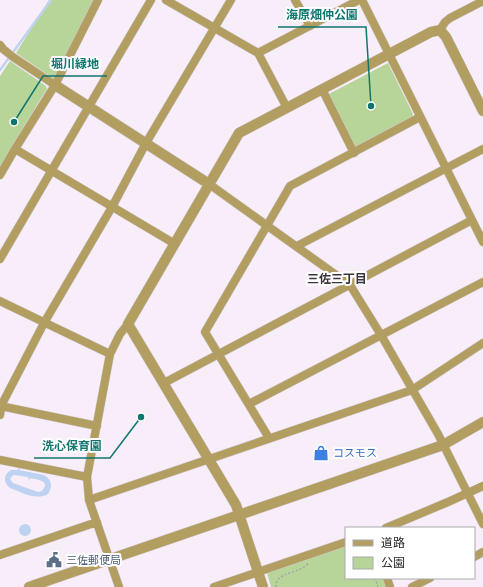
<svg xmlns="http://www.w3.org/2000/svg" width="483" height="587" viewBox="0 0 483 587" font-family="Cabin,'Noto Sans JP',sans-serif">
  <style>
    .green { fill: #b7d599 }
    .water { fill: #bed2f2; fill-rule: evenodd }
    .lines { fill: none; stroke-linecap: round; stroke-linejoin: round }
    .stream { stroke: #bed2f2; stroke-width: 2.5 }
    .minor-casing { stroke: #d3cad4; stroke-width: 9 }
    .tertiary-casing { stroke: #d3cad4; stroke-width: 11 }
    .path { stroke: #aaa2ab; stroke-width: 1.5; stroke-dasharray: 2 2; stroke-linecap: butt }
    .minor { stroke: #b39e62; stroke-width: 8 }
    .tertiary { stroke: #b39e62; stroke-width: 10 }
    .labels { text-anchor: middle; stroke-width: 4; stroke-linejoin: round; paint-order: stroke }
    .shop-label { font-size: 11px; fill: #366cbe; stroke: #fff; text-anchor: start }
    .service-label { font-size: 11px; fill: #4e5e75; stroke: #fff; text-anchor: start }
    .neighbourhood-label { font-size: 12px; font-weight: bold; fill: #3d353e; stroke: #fff }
    .leader { fill: none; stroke: #0f766e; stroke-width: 1.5 }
    .callout-dot { fill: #0f766e; stroke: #fff; stroke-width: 1.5 }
    .callout-label { font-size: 12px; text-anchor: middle; font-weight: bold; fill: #0f766e; stroke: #fff; stroke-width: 4; stroke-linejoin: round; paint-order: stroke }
  </style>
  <rect width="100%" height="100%" fill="#f8eef9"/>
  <!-- green -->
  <path class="green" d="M49,0H96L54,79L16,53Z
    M10,61L46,86L47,89L38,103L0,172V76Z
    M388,63L413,114L412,118L357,147L355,146L327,95Z
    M346,546V578H384L387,587H271L267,573Z"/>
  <!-- water -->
  <path class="water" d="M20,468H21L19,470L44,475C52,480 53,486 48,494C36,501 21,492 10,488C3,483 3,475 11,470H17ZM14,475L28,477L29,480L30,479V478C38,480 51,480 42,491L38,492L13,483L10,479L12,476Z
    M19 530a6 6 0 1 1 12 0a6 6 0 1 1-12 0Z"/>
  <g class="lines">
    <!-- stream -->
    <path class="stream" d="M0,70L51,0"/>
    <defs>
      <path id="minor" d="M166,0L258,53L287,108
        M295,0L310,26
        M362,0L483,242
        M440,30L445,22L450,18L483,1
        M0,45L3,49L13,57L55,85
        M258,53L359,0
        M322,89L354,153
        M15,149L175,244
        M0,175L15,149L55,85L98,0
        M209,184L350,285L381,335L438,434L483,524
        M297,246L483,149
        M0,259L151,0
        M0,301L110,354
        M164,383L472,220
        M249,404L483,282
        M0,406L97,426
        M0,415L1,406L44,323L112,207L146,143L231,0
        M269,438L205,332L290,186L420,117
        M0,460L87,477
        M89,500L412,390L483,343
        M386,528L448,502L483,486
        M0,555L97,522
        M474,557L483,552
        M387,578L390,587
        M119,587L89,500L87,477L110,354L120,334L128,324
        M214,587L346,542
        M412,587L430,578"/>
      <path id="tertiary" d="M55,85L209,184
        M29,587L443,445L483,422
        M263,587L236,505L128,324L239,133L431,32L440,30L446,37L483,111"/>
    </defs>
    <!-- minor casing -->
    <use href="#minor" class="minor-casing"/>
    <!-- tertiary casing -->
    <use href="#tertiary" class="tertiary-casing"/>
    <!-- path -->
    <path class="path" d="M375,578L378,587
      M276,587C275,575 289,574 298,570C302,568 306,566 309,563"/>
    <!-- minor -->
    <use href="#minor" class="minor"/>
    <!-- tertiary -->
    <use href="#tertiary" class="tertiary"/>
  </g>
  <!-- icons -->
  <defs>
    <symbol id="shop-bare" viewBox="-9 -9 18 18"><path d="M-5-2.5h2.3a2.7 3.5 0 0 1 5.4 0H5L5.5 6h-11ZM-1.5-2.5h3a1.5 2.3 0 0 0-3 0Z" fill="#3f7fe0" stroke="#fff" stroke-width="2.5" paint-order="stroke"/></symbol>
    <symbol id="civic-bare" viewBox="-9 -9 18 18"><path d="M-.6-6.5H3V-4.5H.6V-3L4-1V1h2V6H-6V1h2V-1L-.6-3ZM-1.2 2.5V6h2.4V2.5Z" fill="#5c6f8a" stroke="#fff" stroke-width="2.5" paint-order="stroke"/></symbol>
  </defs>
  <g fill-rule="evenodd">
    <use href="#shop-bare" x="310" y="442" width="22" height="22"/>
    <use href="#civic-bare" x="43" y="549" width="22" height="22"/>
  </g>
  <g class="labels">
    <!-- shop labels -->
    <g class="shop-label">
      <text x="333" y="457">コスモス</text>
    </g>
    <!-- service labels -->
    <g class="service-label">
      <text x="66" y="564">三佐郵便局</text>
    </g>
    <!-- neighbourhood labels -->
    <g class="neighbourhood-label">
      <text x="337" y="283">三佐三丁目</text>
    </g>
  </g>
  <!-- callouts -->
  <path class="leader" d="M371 106L366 27H278M14 122L43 76H107M141 417L110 458H34"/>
  <g class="callout-dot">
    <circle cx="371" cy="106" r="4"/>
    <circle cx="14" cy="122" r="4"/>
    <circle cx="141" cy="417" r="4"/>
  </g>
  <g class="callout-label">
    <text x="322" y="19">海原畑仲公園</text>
    <text x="75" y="68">堀川緑地</text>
    <text x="72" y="450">洗心保育園</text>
  </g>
  <!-- legend -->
  <rect x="345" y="527" width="130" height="52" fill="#ffffff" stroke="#aaa9aa"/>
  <rect x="353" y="540" width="20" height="6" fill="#b39e62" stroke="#aaa9aa"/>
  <text x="381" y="547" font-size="12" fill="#2b272b">道路</text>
  <rect x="353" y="557" width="20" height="12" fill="#b7d599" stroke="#aaa9aa"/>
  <text x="381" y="567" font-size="12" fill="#2b272b">公園</text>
</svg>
